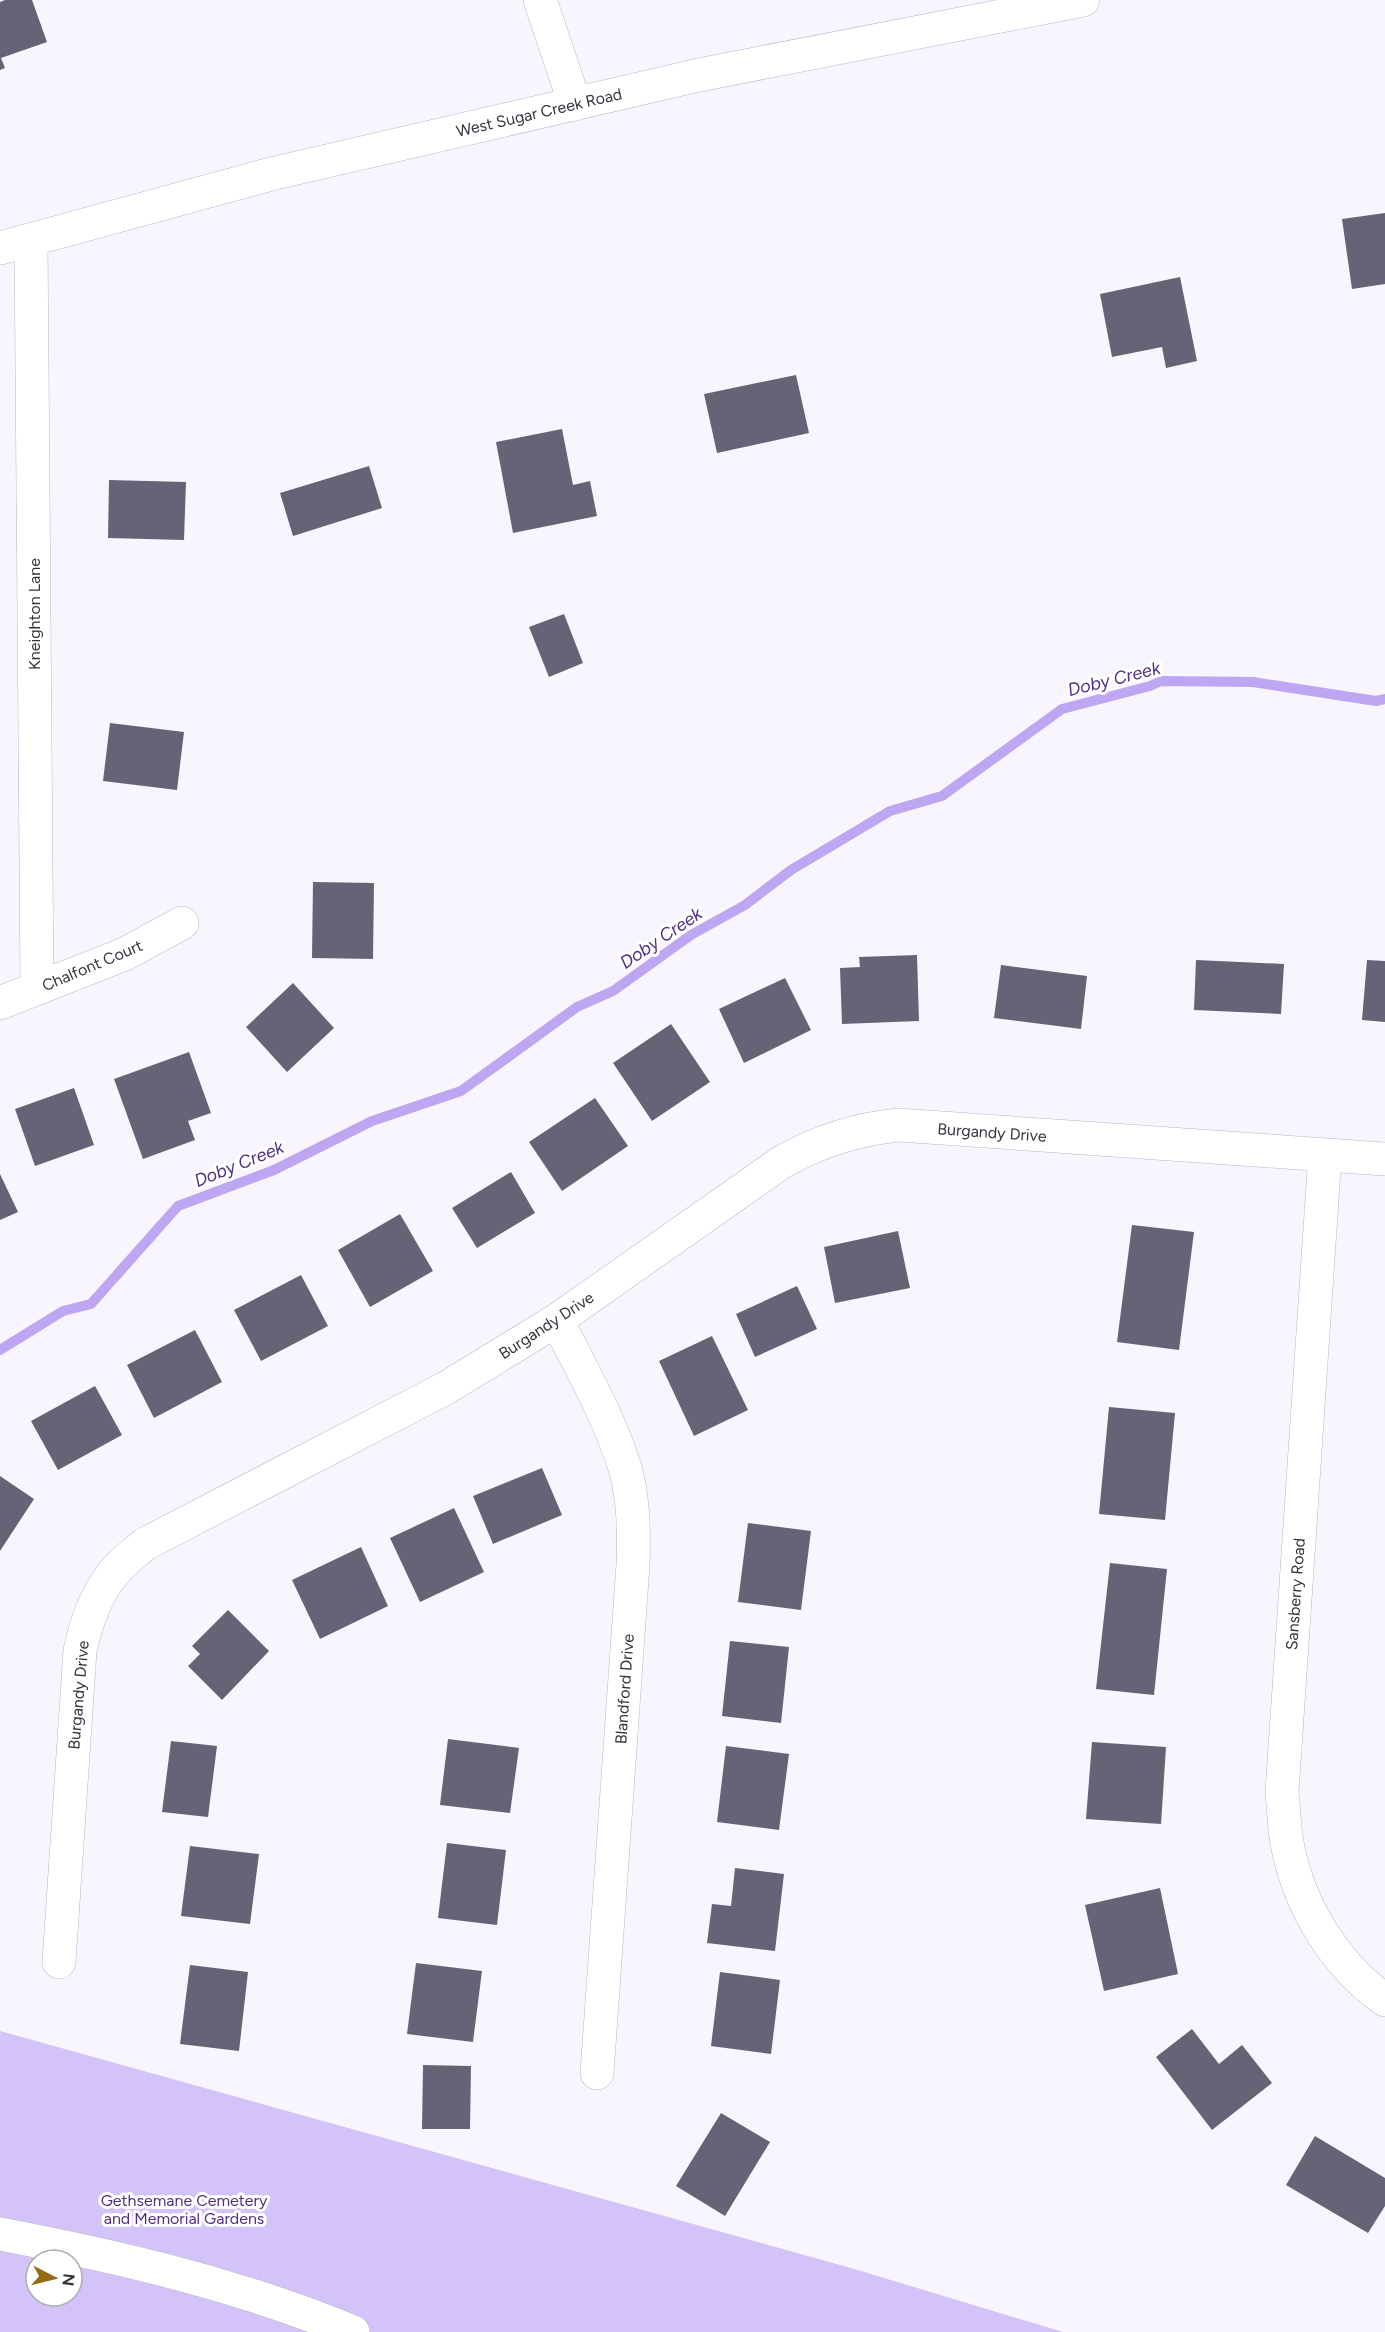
<svg xmlns="http://www.w3.org/2000/svg" width="1385" height="2332" viewBox="0 0 1385 2332" font-family="Figtree,sans-serif">
  <style>
    .green { fill: #d4c3f9; fill-rule: evenodd }
    .lines { fill: none; stroke-linecap: round; stroke-linejoin: round }
    .stream { stroke: #bfa6f2; stroke-width: 10 }
    .building { fill: #686276 }
    .minor-casing { stroke: #bcb6cb; stroke-width: 34 }
    .major-casing { stroke: #bcb6cb; stroke-width: 34 }
    .minor { stroke: #fff; stroke-width: 33 }
    .major { stroke: #fff; stroke-width: 33 }
    .labels { text-anchor: middle; stroke-width: 6; stroke-linejoin: round; paint-order: stroke }
    .street-label { font-size: 16px; fill: #35333c; stroke: #fff }
    .park-label { font-size: 16px; fill: #522e84; stroke: #fff }
    .water-label { font-size: 18px; font-style: italic; fill: #522e84; stroke: #fff }
  </style>
  <rect width="100%" height="100%" fill="#f8f5fe"/>
  <!-- green -->
  <path class="green" d="M0,2031L851,2268L1063,2332H0ZM36,2260H72V2296H36Z"/>
  <g class="lines">
    <!-- stream -->
    <path class="stream" d="M0,1350L63,1311L91,1304L178,1206L274,1170L372,1121L461,1091L577,1007L613,991L691,935L745,905L791,870L890,811L942,796L1062,709L1150,686L1161,681L1253,682L1376,701L1385,699"/>
  </g>
  <!-- building -->
  <path class="building" d="M5,0H32L47,42L1,58L5,68L0,70V2Z
    M1385,213V284L1352,289L1342,219Z
    M1180,277L1197,361L1166,368L1162,347L1112,357L1100,294Z
    M796,375L809,433L717,453L704,394Z
    M562,429L573,485L590,481L597,516L513,533L496,442Z
    M369,466L382,508L293,536L280,493Z
    M109,480L186,482L184,540L108,538Z
    M564,614L583,663L549,677L529,627Z
    M110,723L184,732L177,790L103,781Z
    M313,882L374,883L373,959L312,958Z
    M917,955L919,1021L842,1024L840,968L860,967L859,957Z
    M1196,960L1284,964L1281,1014L1194,1010Z
    M1367,960L1385,961V1022L1362,1020Z
    M1001,965L1087,976L1081,1029L994,1018Z
    M785,978L811,1030L744,1063L719,1009Z
    M293,983L334,1028L287,1072L246,1027Z
    M671,1024L710,1082L652,1121L613,1063Z
    M189,1052L211,1113L188,1121L195,1140L143,1159L114,1079Z
    M74,1088L94,1145L35,1166L15,1109Z
    M595,1098L628,1146L562,1191L529,1142Z
    M511,1172L535,1213L477,1248L452,1208Z
    M0,1174L18,1212L0,1220Z
    M400,1214L433,1271L370,1307L338,1250Z
    M1132,1225L1194,1232L1179,1350L1117,1342Z
    M898,1231L910,1288L835,1303L824,1247Z
    M301,1275L328,1326L261,1361L234,1310Z
    M797,1286L817,1329L755,1357L736,1314Z
    M195,1330L222,1382L154,1418L127,1365Z
    M712,1336L748,1410L694,1436L659,1361Z
    M95,1386L122,1435L58,1470L31,1421Z
    M1109,1407L1175,1413L1165,1520L1099,1514Z
    M542,1468L562,1515L493,1544L473,1496Z
    M0,1476L34,1499L0,1551Z
    M454,1508L484,1572L420,1602L390,1538Z
    M748,1523L811,1531L801,1610L738,1602Z
    M361,1547L388,1606L320,1639L292,1580Z
    M1110,1563L1167,1569L1154,1695L1096,1689Z
    M228,1610L269,1651L222,1700L188,1666L200,1654L192,1646Z
    M730,1641L789,1647L781,1723L722,1716Z
    M448,1739L519,1748L510,1813L440,1805Z
    M171,1741L217,1746L208,1817L162,1812Z
    M1092,1742L1166,1747L1161,1824L1086,1819Z
    M726,1746L789,1754L779,1830L717,1822Z
    M447,1843L506,1850L497,1925L438,1918Z
    M190,1846L259,1854L250,1924L181,1916Z
    M735,1868L784,1874L775,1951L707,1943L712,1904L731,1906Z
    M1160,1888L1178,1974L1104,1991L1085,1905Z
    M416,1963L482,1971L473,2042L407,2034Z
    M190,1965L248,1972L239,2051L180,2044Z
    M720,1972L780,1980L771,2054L711,2046Z
    M1192,2029L1219,2064L1242,2045L1272,2083L1212,2130L1156,2057Z
    M423,2065L471,2066L470,2129H422Z
    M721,2113L770,2142L725,2216L676,2186Z
    M1315,2136L1385,2178V2206L1368,2233L1286,2185Z"/>
  <g class="lines">
    <defs>
      <path id="minor" d="M540,0L575,104
        M31,240L37,988
        M0,1003L125,954L182,923
        M1325,1155L1282,1792C1284,1811 1284,1830 1288,1848C1300,1907 1335,1965 1385,2000
        M557,1320C581,1369 609,1416 625,1468C634,1499 634,1533 633,1565L597,2073
        M59,1962L80,1651C86,1622 96,1592 117,1569C125,1560 136,1552 145,1544L446,1388L557,1320L782,1162C819,1141 856,1129 899,1125L1385,1159
        M0,2234C120,2257 240,2285 353,2332"/>
      <path id="major" d="M0,248L271,174L699,75L1083,0"/>
    </defs>
    <!-- minor casing -->
    <use href="#minor" class="minor-casing"/>
    <!-- major casing -->
    <use href="#major" class="major-casing"/>
    <!-- minor -->
    <use href="#minor" class="minor"/>
    <!-- major -->
    <use href="#major" class="major"/>
  </g>
  <g class="labels">
    <!-- street labels -->
    <g class="street-label">
      <text transform="translate(539 112) rotate(-13)" y="6">West Sugar Creek Road</text>
      <text transform="translate(34 614) rotate(-90)" y="6">Kneighton Lane</text>
      <text transform="translate(92 965) rotate(-23)" y="6">Chalfont Court</text>
      <text transform="translate(992 1132) rotate(4)" y="6">Burgandy Drive</text>
      <text transform="translate(546 1325) rotate(-33)" y="6">Burgandy Drive</text>
      <text transform="translate(1295 1594) rotate(-86)" y="6">Sansberry Road</text>
      <text transform="translate(624 1689) rotate(-86)" y="6">Blandford Drive</text>
      <text transform="translate(78 1695) rotate(-85)" y="6">Burgandy Drive</text>
    </g>
    <!-- park labels -->
    <g class="park-label">
      <text x="184" y="2206">Gethsemane Cemetery<tspan x="184" dy="18">and Memorial Gardens</tspan></text>
    </g>
    <!-- water labels -->
    <g class="water-label">
      <text transform="translate(1114 679) rotate(-14)" y="6">Doby Creek</text>
      <text transform="translate(661 938) rotate(-34)" y="6">Doby Creek</text>
      <text transform="translate(239 1164) rotate(-22)" y="6">Doby Creek</text>
    </g>
  </g>
  <!-- north arrow -->
  <g transform="translate(54 2278) rotate(97)"><circle r="28" fill="#ffffff" stroke="#aeadb1" stroke-width="1.5"/>
  <path d="M0-4.5L10 22L0 15L-10 22Z" fill="#976a18"/>
  <text y="-9" font-size="16" font-weight="bold" text-anchor="middle" fill="#35333c">N</text>
  </g>
</svg>
